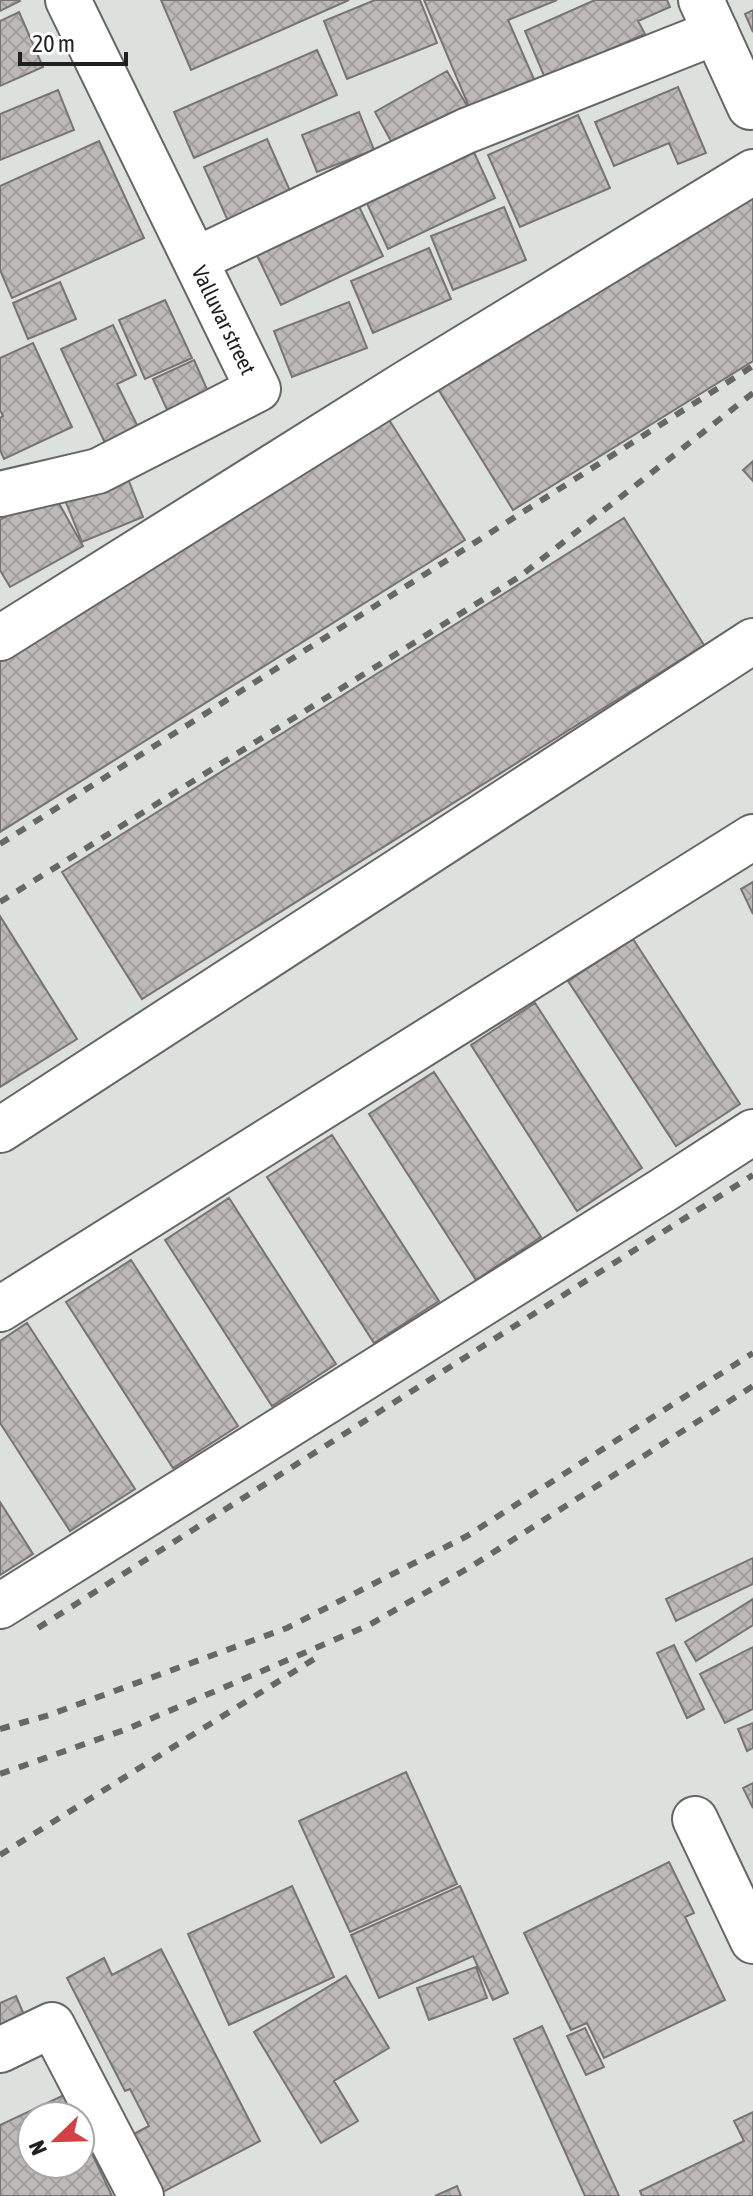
<svg xmlns="http://www.w3.org/2000/svg" width="753" height="2196" viewBox="0 0 753 2196" font-family="'Asap Condensed',sans-serif">
  <style>
    .building { fill: url(#building-cross-hatch); stroke: #787473; stroke-width: 2 }
    .lines { fill: none; stroke-linecap: round; stroke-linejoin: round }
    .minor-casing { stroke: #646764; stroke-width: 48 }
    .minor { stroke: #fff; stroke-width: 44 }
    .rail { stroke: #656866; stroke-width: 6; stroke-dasharray: 10 10; stroke-linecap: butt }
    .labels { text-anchor: middle; stroke-width: 7; stroke-linejoin: round; paint-order: stroke }
    .street-label { font-size: 22px; fill: #1f201f; stroke: #fff }
  </style>
  <defs>
    <pattern id="building-cross-hatch" width="8" height="8" patternUnits="userSpaceOnUse" patternTransform="scale(2)"><rect width="8" height="8" fill="#beb9b9"/><path d="M0 0l8 8M0 8l8-8" fill="none" stroke="#a39f9f"/></pattern>
  </defs>
  <rect width="100%" height="100%" fill="#dde1de"/>
  <!-- building -->
  <path class="building" d="M0,0H19L20,1L0,11Z
    M161,0H349L191,70Z
    M375,0H420L437,43L347,79L324,21Z
    M424,0H557L508,20L540,93L475,121Z
    M595,0H667L670,7L638,21L645,34L545,78L525,31Z
    M753,10V32L745,14Z
    M19,12L43,67L0,86V21Z
    M317,50L337,95L194,158L174,112Z
    M447,71L470,111L397,152L375,112Z
    M678,87L706,153L678,164L669,143L614,166L595,122Z
    M58,90L74,130L0,160V114Z
    M359,112L374,150L317,172L302,135Z
    M578,115L610,188L520,227L488,155Z
    M267,139L291,193L228,221L204,167Z
    M99,141L144,238L12,298L0,270V186Z
    M471,146L495,198L388,249L363,195Z
    M351,190L383,256L281,305L249,239Z
    M753,194V361L513,510L438,389Z
    M504,207L526,260L453,290L431,236Z
    M429,248L451,299L373,333L351,281Z
    M60,282L76,319L28,339L13,303Z
    M165,300L192,358L145,379L119,320Z
    M349,302L367,348L292,377L274,331Z
    M113,325L136,375L117,384L138,427L105,443L61,349Z
    M33,343L72,427L4,459L0,450V418L3,416L0,410V358Z
    M194,360L210,396L169,414L153,379Z
    M386,415L465,540L0,832V657Z
    M753,461V481L743,470Z
    M125,471L143,517L82,542L63,495Z
    M52,491L83,546L10,587L0,570V520Z
    M624,518L704,645L142,999L62,872Z
    M753,882V914L741,889Z
    M0,916L77,1039L0,1087Z
    M633,939L740,1104L676,1146L568,981Z
    M535,1003L642,1168L577,1211L471,1045Z
    M434,1072L541,1237L476,1280L369,1114Z
    M332,1135L439,1301L374,1343L267,1177Z
    M229,1198L336,1364L272,1406L165,1240Z
    M131,1260L238,1426L173,1468L66,1302Z
    M27,1323L135,1489L70,1531L0,1423V1341Z
    M0,1502L33,1554L0,1575Z
    M753,1558V1584L676,1621L666,1599Z
    M753,1599V1625L696,1661L685,1642Z
    M674,1645L704,1709L687,1718L657,1653Z
    M753,1647V1709L725,1723L700,1674Z
    M753,1723V1748L747,1751L738,1729Z
    M406,1772L457,1884L350,1932L299,1821Z
    M753,1783V1808L743,1788Z
    M669,1862L694,1913L685,1917L725,2000L604,2058L587,2023L571,2030L524,1933Z
    M292,1886L334,1977L229,2025L188,1934Z
    M460,1886L508,1993L493,2000L473,1956L379,1998L351,1935Z
    M161,1949L260,2141L161,2193L130,2136L149,2126L130,2089L125,2091L67,1978L104,1958L112,1975Z
    M476,1967L487,1998L429,2020L417,1988Z
    M346,1976L389,2048L334,2081L358,2121L321,2143L254,2032Z
    M16,1996L32,2034L0,2047V2003Z
    M542,2026L619,2196H585L514,2039Z
    M585,2028L604,2067L586,2075L567,2036Z
    M64,2095L75,2116H32V2164H80V2128L112,2196H0V2125Z
    M753,2112V2196H642L640,2191L744,2141L734,2121Z
    M457,2186L461,2196H435Z"/>
  <g class="lines">
    <defs>
      <path id="minor" d="M701,0L750,107
        M195,260L466,131L716,32
        M0,494L98,471L258,389L68,0
        M0,638L405,384L753,172
        M0,1130L753,641
        M0,1309L753,837
        M0,1606L665,1189L753,1132
        M695,1819L753,1941
        M0,2050L52,2025L141,2196"/>
    </defs>
    <!-- minor casing -->
    <use href="#minor" class="minor-casing"/>
    <!-- minor -->
    <use href="#minor" class="minor"/>
    <!-- rail -->
    <path class="rail" d="M0,844L753,366
      M0,902L519,577L753,393
      M38,1628L753,1175
      M0,1729L49,1715L287,1628L467,1536L753,1353
      M0,1774L127,1729L369,1625L472,1566L753,1386
      M0,1855L319,1656"/>
  </g>
  <g class="labels">
    <!-- street labels -->
    <g class="street-label">
      <text transform="translate(224 320) rotate(64)" y="8">Valluvar street</text>
    </g>
  </g>
  <!-- north arrow -->
  <g transform="translate(56 2140) rotate(247)"><circle r="38" fill="#ffffff" stroke="#a5a6a5" stroke-width="2"/>
  <path d="M0-6L14 30L0 20L-14 30Z" fill="#d14146"/>
  <text y="-12" font-size="22" font-weight="bold" text-anchor="middle" fill="#1f201f">N</text>
  </g>
  <!-- scale -->
  <path d="M20 52v12h106v-12" fill="none" stroke="#1f201f" stroke-width="4"/>
  <text x="32" y="52" font-size="24" fill="#1f201f" stroke="#ffffff" stroke-width="6" paint-order="stroke">20 m</text>
</svg>
